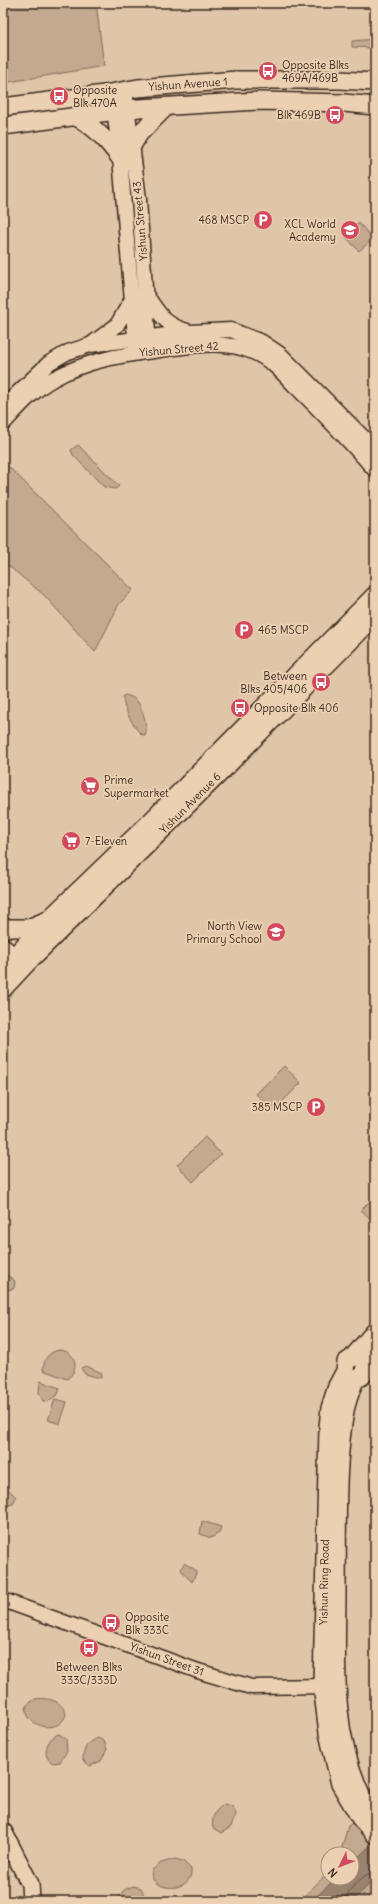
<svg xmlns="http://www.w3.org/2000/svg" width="378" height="1904" viewBox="0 0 378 1904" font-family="Delius,sans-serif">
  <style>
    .green { fill: #c2a990; stroke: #7e6a57 }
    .water { fill: #9a836e; stroke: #745f4e }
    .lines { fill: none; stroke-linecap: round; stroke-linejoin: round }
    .shore { stroke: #614e3e; stroke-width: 1 }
    .minor-casing { stroke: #3b2a1e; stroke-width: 17 }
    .major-casing { stroke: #3b2a1e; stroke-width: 20 }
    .minor { stroke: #ebd0b2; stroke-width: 14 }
    .major { stroke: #ebd0b2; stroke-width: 17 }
    .labels { text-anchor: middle; stroke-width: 3.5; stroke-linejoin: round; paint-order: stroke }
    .poi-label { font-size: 11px; fill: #3b2a1e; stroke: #ebd0b2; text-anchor: start }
    .street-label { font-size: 11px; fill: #3b2a1e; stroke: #ebd0b2 }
  </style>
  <rect width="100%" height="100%" fill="#e0c6a9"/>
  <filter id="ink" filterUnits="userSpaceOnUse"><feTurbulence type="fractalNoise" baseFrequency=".025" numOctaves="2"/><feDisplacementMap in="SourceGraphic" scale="8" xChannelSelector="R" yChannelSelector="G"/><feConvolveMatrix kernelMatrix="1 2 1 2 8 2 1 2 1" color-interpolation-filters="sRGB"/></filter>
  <g filter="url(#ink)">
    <!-- green -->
    <path class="green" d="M3,3H96L104,66L3,83Z
      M375,39V48L352,47V41Z
      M359,223L373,239L359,251L345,236Z
      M78,445L119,486L115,489L104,487L73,455L71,450Z
      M3,461L133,590L119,604L95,652L44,595L6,564L3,567Z
      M125,695C129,696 133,697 137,701C142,707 149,728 145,735H142C134,728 122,707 123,696Z
      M284,1066L301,1083L273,1111L256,1094Z
      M205,1137L221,1154L193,1182L177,1165Z
      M375,1196V1223L361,1210Z
      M3,1272L15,1281L14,1288L3,1292Z
      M59,1350C77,1351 80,1370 67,1379L43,1370C44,1359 48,1352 59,1350Z
      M86,1366L102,1373L101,1378L85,1374L81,1368Z
      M40,1381L60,1388L58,1394L47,1402L43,1401L39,1393Z
      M55,1399L67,1402L60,1424L48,1420Z
      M3,1484L16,1497L13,1504L8,1505L3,1503Z
      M202,1521L221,1527L219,1533L211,1538L200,1534Z
      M184,1563L197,1571L192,1582L181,1570Z
      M35,1699C49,1697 62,1701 66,1714C60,1737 21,1726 27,1705Z
      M59,1734L66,1739L67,1751L60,1762L53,1763C40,1757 47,1737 59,1734Z
      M98,1738L104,1741L107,1749L101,1761L90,1766L83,1760C83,1750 87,1741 98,1738Z
      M225,1804L232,1806L236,1814L231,1827L221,1833L213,1828C211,1818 215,1809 225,1804Z
      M375,1806V1901H299L328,1873V1878H352V1854H340L348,1826Z
      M175,1859L183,1861L191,1869C194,1895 146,1892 152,1870L161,1863Z
      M133,1886L141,1888C144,1893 144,1896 142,1901H116L124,1890Z"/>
    <!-- water -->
    <path class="water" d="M375,1841V1879L352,1901H312L336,1878H352V1863Z"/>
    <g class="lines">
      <!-- shore -->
      <path class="shore" d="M344,1901C345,1892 366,1872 375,1871"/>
      <defs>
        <path id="minor" d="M125,90L139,199L149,347
          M112,92L120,158L136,349
          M147,296C159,314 165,325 187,331
          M90,345L117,325L132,299
          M3,407L49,363L68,352L90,345L190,332L231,330L262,342L280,354L375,449
          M3,424C18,408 33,390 53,379C87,360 122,355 160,350C191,346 223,339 253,352C270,359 283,373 295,386C323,413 349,441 375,470
          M3,945L21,963
          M3,1600L198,1671L251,1687L332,1686"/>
        <path id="major" d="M3,107L104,94L138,88L236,80H340L375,82
          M76,117C95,127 107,140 120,158
          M3,126L139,108L258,101L344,103L375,106
          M132,146L139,134L166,107
          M3,928H28L45,921
          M3,968L48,920L150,822L375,595
          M3,989L32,958L218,775L375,616
          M375,1331L352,1358L346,1362L345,1371L337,1386L330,1408L328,1427L322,1685L328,1733L340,1784L360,1818L375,1835
          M375,1353C372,1356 368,1359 366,1363C362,1370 368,1377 355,1379C352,1389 347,1400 345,1411C335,1468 338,1528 337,1586C337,1656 330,1728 361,1794C365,1803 368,1812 375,1820
          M3,1831L30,1884L31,1901"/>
      </defs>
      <!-- minor casing -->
      <use href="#minor" class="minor-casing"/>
      <!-- major casing -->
      <use href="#major" class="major-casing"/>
      <!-- minor -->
      <use href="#minor" class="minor"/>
      <!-- major -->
      <use href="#major" class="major"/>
    </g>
  </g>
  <!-- icons -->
  <defs>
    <symbol id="bus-disc" viewBox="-11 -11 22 22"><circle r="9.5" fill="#d1495b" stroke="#ebd0b2"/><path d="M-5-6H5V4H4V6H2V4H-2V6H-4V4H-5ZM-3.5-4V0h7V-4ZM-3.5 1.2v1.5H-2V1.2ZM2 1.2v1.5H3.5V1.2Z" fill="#fff"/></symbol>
    <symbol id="parking-disc" viewBox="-11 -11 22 22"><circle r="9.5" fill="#d1495b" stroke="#ebd0b2"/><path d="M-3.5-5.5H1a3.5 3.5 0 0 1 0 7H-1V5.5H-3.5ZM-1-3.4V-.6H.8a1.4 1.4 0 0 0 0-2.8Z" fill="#fff"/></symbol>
    <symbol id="school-disc" viewBox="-11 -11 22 22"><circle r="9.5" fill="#d1495b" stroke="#ebd0b2"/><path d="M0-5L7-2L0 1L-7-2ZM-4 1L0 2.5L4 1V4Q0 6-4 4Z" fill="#fff"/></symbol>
    <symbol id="supermarket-disc" viewBox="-11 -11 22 22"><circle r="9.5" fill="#d1495b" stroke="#ebd0b2"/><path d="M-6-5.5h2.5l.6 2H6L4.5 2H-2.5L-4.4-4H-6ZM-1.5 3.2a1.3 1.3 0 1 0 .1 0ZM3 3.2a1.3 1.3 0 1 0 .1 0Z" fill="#fff"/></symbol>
  </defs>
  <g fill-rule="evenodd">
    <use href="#bus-disc" x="257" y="60" width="22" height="22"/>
    <use href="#bus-disc" x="48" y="85" width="22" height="22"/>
    <use href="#bus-disc" x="324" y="104" width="22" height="22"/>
    <use href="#parking-disc" x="252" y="209" width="22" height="22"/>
    <use href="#school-disc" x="339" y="219" width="22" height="22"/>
    <use href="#parking-disc" x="233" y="619" width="22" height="22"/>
    <use href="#bus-disc" x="310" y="671" width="22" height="22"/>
    <use href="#bus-disc" x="229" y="697" width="22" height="22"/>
    <use href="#supermarket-disc" x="79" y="775" width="22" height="22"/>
    <use href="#supermarket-disc" x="60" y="830" width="22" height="22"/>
    <use href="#school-disc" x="265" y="921" width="22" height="22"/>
    <use href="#parking-disc" x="305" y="1096" width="22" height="22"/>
    <use href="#bus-disc" x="100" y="1612" width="22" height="22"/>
    <use href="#bus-disc" x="78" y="1637" width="22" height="22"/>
  </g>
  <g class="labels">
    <!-- poi labels -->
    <g class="poi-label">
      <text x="282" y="69">Opposite Blks<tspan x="282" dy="13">469A/469B</tspan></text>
      <text x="73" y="94">Opposite<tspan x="73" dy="13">Blk 470A</tspan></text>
      <text x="321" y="119" text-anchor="end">Blk 469B</text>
      <text x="249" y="224" text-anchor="end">468 MSCP</text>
      <text x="336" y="228" text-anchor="end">XCL World<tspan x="336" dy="13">Academy</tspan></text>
      <text x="258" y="634">465 MSCP</text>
      <text x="307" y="680" text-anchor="end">Between<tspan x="307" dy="13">Blks 405/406</tspan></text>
      <text x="254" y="712">Opposite Blk 406</text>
      <text x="104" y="784">Prime<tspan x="104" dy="13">Supermarket</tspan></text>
      <text x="85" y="845">7-Eleven</text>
      <text x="262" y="930" text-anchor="end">North View<tspan x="262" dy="13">Primary School</tspan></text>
      <text x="302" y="1111" text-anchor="end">385 MSCP</text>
      <text x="125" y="1621">Opposite<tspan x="125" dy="13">Blk 333C</tspan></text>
      <text x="89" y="1671" text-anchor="middle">Between Blks<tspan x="89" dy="13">333C/333D</tspan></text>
    </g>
    <!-- street labels -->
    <g class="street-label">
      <text transform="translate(188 84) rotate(-4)" y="4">Yishun Avenue 1</text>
      <text transform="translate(140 221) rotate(-95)" y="4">Yishun Street 43</text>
      <text transform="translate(179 349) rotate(-5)" y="4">Yishun Street 42</text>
      <text transform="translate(190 803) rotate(-45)" y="4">Yishun Avenue 6</text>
      <text transform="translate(324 1582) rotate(-89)" y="4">Yishun Ring Road</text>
      <text transform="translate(167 1659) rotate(20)" y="4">Yishun Street 31</text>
    </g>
  </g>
  <!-- margin -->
  <rect width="378" height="1904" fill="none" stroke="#ebd0b2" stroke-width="16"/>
  <rect x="8" y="8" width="362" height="1888" fill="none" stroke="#3b2a1e" stroke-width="1.5" filter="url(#ink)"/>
  <!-- north arrow -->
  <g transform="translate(340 1866) rotate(227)"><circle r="19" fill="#ebd0b2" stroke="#a58e77"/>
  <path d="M0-3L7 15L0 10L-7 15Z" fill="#d1495b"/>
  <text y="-6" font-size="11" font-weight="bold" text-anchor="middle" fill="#3b2a1e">N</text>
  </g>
</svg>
